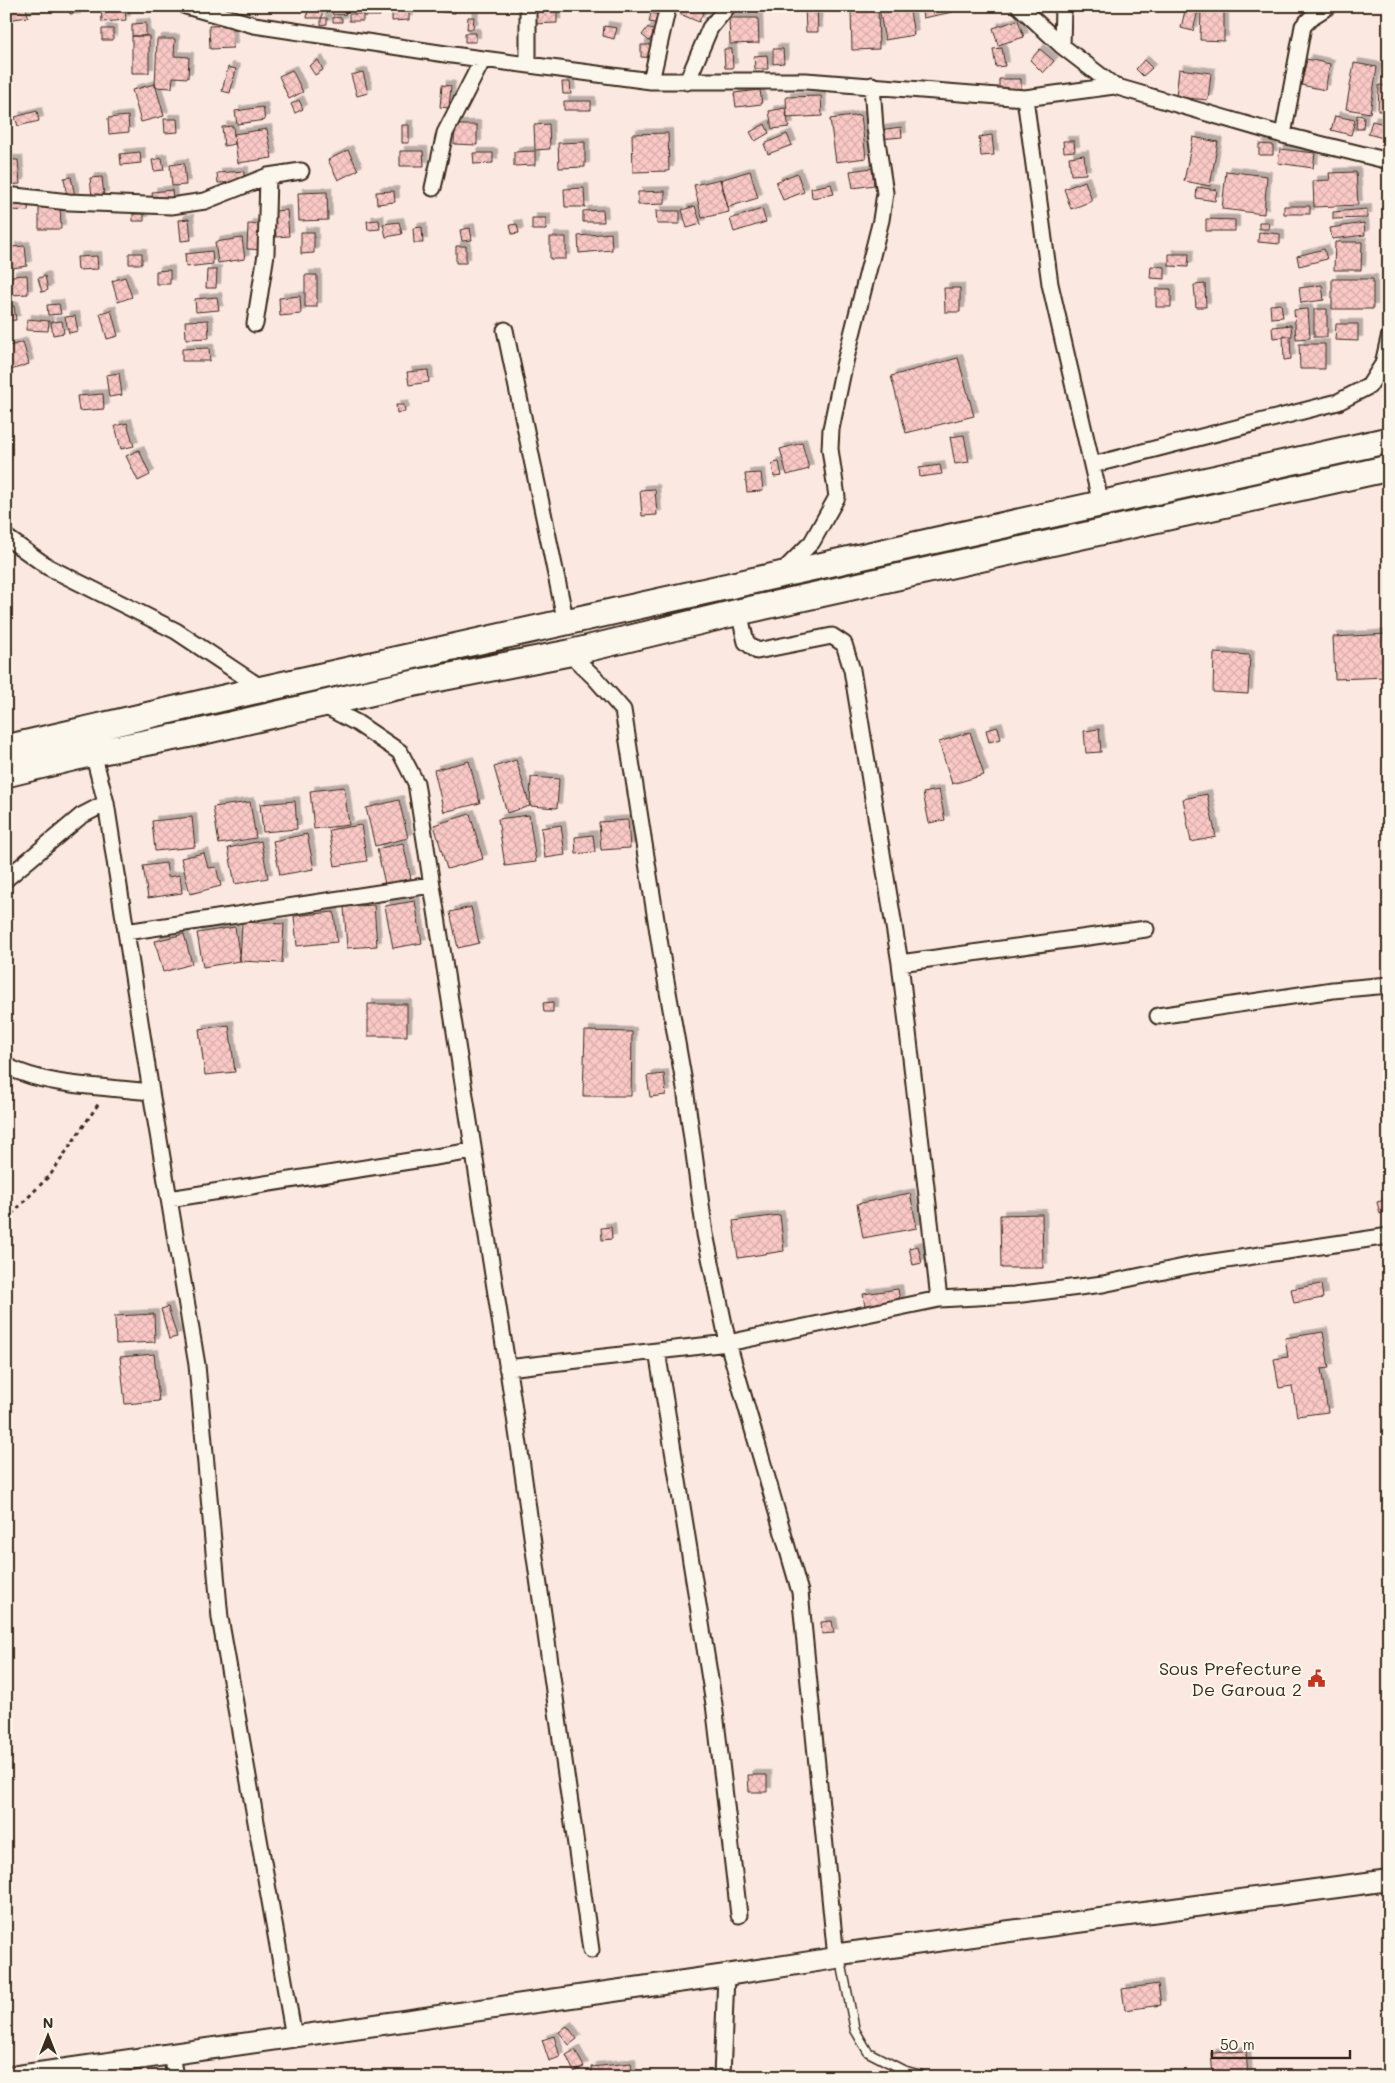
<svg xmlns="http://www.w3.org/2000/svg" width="1395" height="2083" viewBox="0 0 1395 2083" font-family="Mali,sans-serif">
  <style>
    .building { fill: url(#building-cross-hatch); stroke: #3b2a1e; filter: url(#shadow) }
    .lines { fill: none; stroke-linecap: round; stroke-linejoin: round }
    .service-casing { stroke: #3b2a1e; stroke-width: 11 }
    .minor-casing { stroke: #3b2a1e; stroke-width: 19 }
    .tertiary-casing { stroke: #3b2a1e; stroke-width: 24 }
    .primary-casing { stroke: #3b2a1e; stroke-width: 29 }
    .path { stroke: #3b2a1e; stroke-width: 3; stroke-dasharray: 4 4; stroke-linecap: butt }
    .service { stroke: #fbf7ec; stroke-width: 8 }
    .minor { stroke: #fbf7ec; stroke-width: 15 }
    .tertiary { stroke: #fbf7ec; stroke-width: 20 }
    .primary { stroke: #fbf7ec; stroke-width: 25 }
    .labels { text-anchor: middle; stroke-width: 4; stroke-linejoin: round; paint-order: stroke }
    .poi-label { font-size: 18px; fill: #3b2a1e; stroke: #fbf7ec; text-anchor: end }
  </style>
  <defs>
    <pattern id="building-cross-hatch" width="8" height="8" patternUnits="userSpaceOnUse" patternTransform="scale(1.25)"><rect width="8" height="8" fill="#fac9c7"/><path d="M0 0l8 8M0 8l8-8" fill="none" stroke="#d7adaa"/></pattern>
    <filter id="shadow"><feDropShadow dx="4.5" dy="-4.5" stdDeviation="0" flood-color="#0004"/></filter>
  </defs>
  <rect width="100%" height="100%" fill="#fbe9e1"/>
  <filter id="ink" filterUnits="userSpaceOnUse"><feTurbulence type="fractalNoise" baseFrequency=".02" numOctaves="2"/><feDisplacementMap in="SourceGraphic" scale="10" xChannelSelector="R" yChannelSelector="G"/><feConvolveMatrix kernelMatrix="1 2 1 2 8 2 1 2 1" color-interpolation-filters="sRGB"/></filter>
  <g filter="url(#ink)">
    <!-- building -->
    <path class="building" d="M34,6H45V11H34Z
      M69,6H80L81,13L70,14Z
      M101,6H125L126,20L102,22Z
      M332,6H345L346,14L333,15Z
      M364,6H379L380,16H364Z
      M392,6H409V20L392,21Z
      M442,6H456L455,13L442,12Z
      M684,6H695L704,10L699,22L680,14Z
      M756,6H767V12L756,11Z
      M805,6H817L818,32H806Z
      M886,6H909L914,35L885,40L879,8Z
      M921,6H952L953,12L923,18Z
      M1186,6H1199L1193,31L1181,28Z
      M26,7L28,17L6,20V10Z
      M308,7H322V18H307Z
      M878,8L879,49L852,50L851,9Z
      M557,11V23L532,24L531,12Z
      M1201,11H1224V41L1200,40Z
      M651,13L662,15L660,24L649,22Z
      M349,14H363V21H349Z
      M333,17L342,18V22H333Z
      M468,17H474L473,29H467Z
      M321,18H327V24L321,25Z
      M729,18H758L759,43L730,44Z
      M1018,20L1024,37L998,45L993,28Z
      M146,23V36H132V24Z
      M232,25L233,48L210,49L209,26Z
      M604,26L617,28L614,39L603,36Z
      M648,27L655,32L649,41L642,35Z
      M102,29H113V40H102Z
      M465,33H476V42H465Z
      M132,36H149V73H132Z
      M157,39H175L174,56L189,57L188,78L173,77L172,88L155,87Z
      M641,45H653V58L641,57Z
      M1002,48L1005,66L996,67L993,49Z
      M724,49H732L733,68H725Z
      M773,49H783L784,63L773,64Z
      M1040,49L1054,61L1043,73L1030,60Z
      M767,55L768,69H755L754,56Z
      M1307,59L1330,64L1325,90L1301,85Z
      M318,60L323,70L315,75L309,66Z
      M1144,60L1152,68L1143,76L1136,69Z
      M1354,63L1377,67L1370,113L1346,109Z
      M228,67L236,69L230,93L222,91Z
      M1179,69L1211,73L1208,100L1176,97Z
      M292,70L303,92L289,99L279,76Z
      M363,72L368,93L357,96L351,75Z
      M999,79H1021V89H999Z
      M562,82H570L571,94H563Z
      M155,84L164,116L141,122L132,90Z
      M442,85L451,86L449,108L440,107Z
      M1379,85L1389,86V111H1378Z
      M760,90L762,104L736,107L734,93Z
      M821,96L822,116L787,118L786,97Z
      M299,100L303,109L295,113L291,104Z
      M564,101H591V110H564Z
      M263,107L265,120L237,124L235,111Z
      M785,108L789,127L772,129L769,111Z
      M37,111L39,121L18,126L15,117Z
      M861,115L866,158L836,162L830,119Z
      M1357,115L1364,116L1363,129H1356Z
      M128,116L129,132L109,134L108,118Z
      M1335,116L1355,120L1351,135L1331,130Z
      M164,119H177L178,132L165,133Z
      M1372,121L1389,125L1387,139L1368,134Z
      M549,124L550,149L535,150L534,125Z
      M765,124L769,133L755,141L750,132Z
      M402,125H409V143H402Z
      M455,125H477V145L454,144Z
      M233,126L235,144L224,146L222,127Z
      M901,127L902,137L880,139L879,130Z
      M267,129L272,158L238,163L234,134Z
      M668,133L669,171L633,172L632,134Z
      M787,134L792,145L768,154L764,144Z
      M992,135L994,155L981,156L979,137Z
      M1193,137L1218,142L1210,186L1184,181Z
      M1063,141H1074L1075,151L1064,152Z
      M585,142V167L559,168L558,143Z
      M1259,144L1273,145V155H1259Z
      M1280,149L1315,153L1313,168L1278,163Z
      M348,150L358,170L338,180L328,160Z
      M400,151H423L424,166H400Z
      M535,151V165L514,166V152Z
      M140,152L141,163L121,165L120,154Z
      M473,153H493V163L474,164Z
      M1084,155L1086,174L1071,175L1069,157Z
      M162,158L164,170L154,171L152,160Z
      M6,160H18L20,184L6,185Z
      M184,163L186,185L172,186L170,165Z
      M872,168L874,185L853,188L850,171Z
      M244,171V182L218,183L217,173Z
      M750,171L758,198L728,207L720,180Z
      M1226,171L1267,176L1264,214L1222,209Z
      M1356,172L1358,205L1314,207L1313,181L1330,180L1329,173Z
      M797,173L804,192L783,200L776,182Z
      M71,177L75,196L67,197L64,178Z
      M102,177L104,196L92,197L90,178Z
      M721,179L729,212L702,218L694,185Z
      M1085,181L1092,201L1071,209L1064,189Z
      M831,184L834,194L812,198L811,188Z
      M1197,187L1217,190L1215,201L1196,198Z
      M584,188L585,207H565L564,189Z
      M172,190L173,201L153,203L152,192Z
      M394,191L395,202L377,204L376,192Z
      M665,191V204L638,205V192Z
      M327,192L328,220L299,221L298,193Z
      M12,199L29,200L28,211L12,210Z
      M39,203H60L61,229H39Z
      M695,206L701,224L687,228L682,210Z
      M1284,206H1310V214H1284Z
      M762,209L766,222L734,232L730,219Z
      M1367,209V218L1333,219V212Z
      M287,210L289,236L276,237L274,211Z
      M603,210L604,222H583V211Z
      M656,211H680V224H657Z
      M133,214H144V221H133Z
      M532,218H546V230H532Z
      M189,219L191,240L181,241L179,220Z
      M1206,219L1235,220V231H1206Z
      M379,220L380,229L368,230L367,221Z
      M399,222L402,234L386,237L383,224Z
      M1259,222H1268L1269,229H1259Z
      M1364,223L1365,235L1332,239L1330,228Z
      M248,224L265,225L264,250L247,249Z
      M517,224L519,233L512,234L510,225Z
      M422,227L423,243H414L413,228Z
      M470,228L472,240L462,241L460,230Z
      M301,232H314V253L301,254Z
      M1259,232L1280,234V244L1258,242Z
      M611,233L612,250L579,253L578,236Z
      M550,237H566V259H550Z
      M242,238L245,259L218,263L215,242Z
      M1335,242H1362L1361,270H1334Z
      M25,246L27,266L12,268L11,247Z
      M456,246H466V263H456Z
      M1324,249L1327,259L1299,266L1297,256Z
      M212,251L213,264L186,267L185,254Z
      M129,253H142V264H129Z
      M1169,254H1189L1188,267L1169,266Z
      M97,256L98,269L78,270L77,257Z
      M1151,266L1165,267V279L1150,278Z
      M170,270V284H156V271Z
      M207,270H217L216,288H206Z
      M27,275L28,294L12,295L11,276Z
      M305,275H317V307H305Z
      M45,276L48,290L42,292L38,278Z
      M125,277L132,297L118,302L112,281Z
      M1332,279H1373V309H1332Z
      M1205,284L1206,307H1196L1194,285Z
      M1322,285L1324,300L1301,303L1299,288Z
      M944,288H960V312H945Z
      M1156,289H1171V307H1156Z
      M300,296L301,314L280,316L279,298Z
      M217,297L219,310L196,312L195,299Z
      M59,304L61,314L48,315L47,305Z
      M1281,304L1283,317L1271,318L1270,305Z
      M14,306L16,320L6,321V307Z
      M1308,309L1310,338L1296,339L1294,310Z
      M1314,309H1327V337H1314Z
      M111,310L118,336L107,339L100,313Z
      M75,316L78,331L69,333L65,317Z
      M27,319L49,321L48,331L26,330Z
      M208,320L209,338L186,339L185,321Z
      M62,321L64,333L53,335L51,322Z
      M1336,324H1358V341L1335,340Z
      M1291,325L1292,336L1273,338L1272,327Z
      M1283,336H1290L1291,359L1284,360Z
      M23,342L29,364L11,370L6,354V347Z
      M1299,344H1325V369H1300Z
      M209,348L210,361H182V349Z
      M958,358L974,416L906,433L891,376Z
      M428,370L429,382L409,385L407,372Z
      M119,373L122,395L109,397L106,375Z
      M103,394L104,409L79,411L77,396Z
      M396,405H404L405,412L397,413Z
      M127,423L134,446L121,449L115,426Z
      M964,435L969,462L955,464L950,437Z
      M802,443L809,469L787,475L780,449Z
      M139,450L150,475L138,481L126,456Z
      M779,462L782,476L774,477L772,463Z
      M940,465L942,474L920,477L919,468Z
      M761,473L763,491L747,492L745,474Z
      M655,489L657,515L642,516L640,490Z
      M1389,634V677L1335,679L1333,637Z
      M1214,653L1250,655L1248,694L1213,692Z
      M998,727L1001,739L989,742L986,730Z
      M1099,729L1101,752L1086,753L1084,731Z
      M970,732L984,775L952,784L939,742Z
      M516,760L530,806L507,813L494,767Z
      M469,761L480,803L444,812L434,770Z
      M531,777L559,779L557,808L530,806Z
      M344,787L349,825L314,829L310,791Z
      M939,790L945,820L929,823L923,793Z
      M1207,794L1216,837L1191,842L1183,799Z
      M399,800L408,838L375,846L366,808Z
      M295,801L297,829L263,832L260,804Z
      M250,802L256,838L219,844L213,807Z
      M470,814L483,859L447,869L434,825Z
      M529,815L536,862L505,866L498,819Z
      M192,817L195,847L155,851L152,821Z
      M628,820L630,848L601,850L599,822Z
      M361,825L367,861L335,866L329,830Z
      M561,825L565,855L545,858L541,828Z
      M307,834L314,869L280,875L273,841Z
      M593,835L595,852L576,854L575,837Z
      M261,841L268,878L235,884L228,848Z
      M403,843L411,879L385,884L377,849Z
      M204,853L208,868L216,867L221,886L190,894L181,858Z
      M166,863L168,877L180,875L182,893L148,898L143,866Z
      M415,901L422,943L393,948L385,906Z
      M374,905L377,946L347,948L344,907Z
      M471,907L479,943L458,948L450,912Z
      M334,912L337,942L297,946L294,916Z
      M242,922L284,924L282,963L240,961Z
      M235,927L240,961L203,967L197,933Z
      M184,934L192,964L163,972L155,941Z
      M553,1002V1012H544L543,1003Z
      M368,1004H407V1036H368Z
      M229,1025L235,1072L205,1075L199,1029Z
      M585,1031L632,1032L631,1096H583Z
      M664,1074L666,1095L650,1097L647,1076Z
      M910,1193L917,1228L863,1238L857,1204Z
      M1389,1199V1211L1380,1214L1377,1202Z
      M1042,1214L1043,1268H1001L1000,1215Z
      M780,1215L784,1251L738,1258L733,1221Z
      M611,1227L612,1239L602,1240L601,1228Z
      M918,1246L922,1263L913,1265L909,1248Z
      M1321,1284L1323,1298L1294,1303L1291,1289Z
      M898,1289L900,1301L865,1307L863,1294Z
      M168,1307L177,1337L169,1339L161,1309Z
      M154,1314L155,1342L116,1344L115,1316Z
      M1323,1332L1329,1368L1321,1369L1328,1412L1297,1416L1292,1386L1279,1388L1274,1359L1288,1357L1285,1338Z
      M154,1354L159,1401L125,1404L120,1357Z
      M832,1621L834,1633L822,1634L821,1622Z
      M748,1775H767V1792H749Z
      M1158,1984L1161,2005L1125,2010L1122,1989Z
      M567,2026L577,2039L569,2045L559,2032Z
      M554,2036L560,2057L549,2061L542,2040Z
      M575,2050L584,2067L574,2072L566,2055Z
      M1246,2051L1248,2077H1213L1211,2053Z
      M631,2063L632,2077H592L591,2067Z"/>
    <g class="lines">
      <defs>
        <path id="service" d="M840,1956L855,2030L868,2052L903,2070L928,2077"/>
        <path id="minor" d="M186,6L254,25L452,55L651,81H806L1025,98L1114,86L1283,135L1389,161
          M1019,6L1062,46L1114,86
          M1062,46L1063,6
          M528,65V6
          M651,81L668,6
          M687,82L710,28L728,6
          M1025,98L1050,284L1101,504
          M1283,135L1303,26L1313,16L1329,6
          M433,188L445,133L483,59
          M6,195L69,202L171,206L205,201L268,176L301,171
          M255,324L266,254L268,176
          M505,330L566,623
          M1092,465L1338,402L1369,386L1383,364L1389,338
          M6,537L48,567L176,631L263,689
          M782,572L812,542L837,497L830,449L831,429L844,366L881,220L885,193L875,128L872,85
          M739,612L746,642L757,651L832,636L844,644L852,670L900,963L939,1299
          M569,653L595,678L623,710L662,958L685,1088L705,1234L728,1343L800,1592L836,1958
          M321,704L357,723L400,752L416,783L512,1396L591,1950
          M93,753L106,803L151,1092L197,1365L220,1618L294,2037
          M6,879L81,816L106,803
          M126,932L431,885
          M900,963L1146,929
          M1158,1016L1333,990L1389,985
          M6,1066C50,1088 104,1086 151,1092
          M169,1199L473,1151
          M657,1351L714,1704L739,1915
          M507,1368L728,1343L939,1299L1014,1295L1103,1284L1193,1265L1389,1236
          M171,2054L175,2077
          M722,2077L726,1975"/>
        <path id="tertiary" d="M11,2077L726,1975L836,1958L840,1954L1389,1880"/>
        <path id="primary" d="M6,748L263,689L1389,440
          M6,774L93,753L191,734L400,686L569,653L739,612L1389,468"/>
      </defs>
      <!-- service casing -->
      <use href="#service" class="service-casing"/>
      <!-- minor casing -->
      <use href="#minor" class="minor-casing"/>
      <!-- tertiary casing -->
      <use href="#tertiary" class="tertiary-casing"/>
      <!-- primary casing -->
      <use href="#primary" class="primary-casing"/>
      <!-- path -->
      <path class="path" d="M6,1220L51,1174L99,1103"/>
      <!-- service -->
      <use href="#service" class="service"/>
      <!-- minor -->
      <use href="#minor" class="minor"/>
      <!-- tertiary -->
      <use href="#tertiary" class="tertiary"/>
      <!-- primary -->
      <use href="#primary" class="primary"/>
    </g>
  </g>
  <!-- icons -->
  <defs>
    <symbol id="civic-bare" viewBox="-9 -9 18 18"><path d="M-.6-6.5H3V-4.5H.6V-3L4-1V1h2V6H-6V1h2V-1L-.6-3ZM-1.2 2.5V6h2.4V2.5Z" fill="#c8321e" stroke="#fbf7ec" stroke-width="2.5" paint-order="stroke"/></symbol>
  </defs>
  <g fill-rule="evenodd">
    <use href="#civic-bare" x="1304" y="1666" width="25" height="25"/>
  </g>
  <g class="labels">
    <!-- poi labels -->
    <g class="poi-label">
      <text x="1302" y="1675">Sous Prefecture<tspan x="1302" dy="21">De Garoua 2</tspan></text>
    </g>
  </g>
  <!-- margin -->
  <rect width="1395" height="2083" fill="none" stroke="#fbf7ec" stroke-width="25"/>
  <rect x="12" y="12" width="1370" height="2058" fill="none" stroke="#3b2a1e" stroke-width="2" filter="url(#ink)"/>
  <!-- north arrow -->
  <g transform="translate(48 2036)" stroke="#fbf7ec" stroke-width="4" paint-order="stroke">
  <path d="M0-4L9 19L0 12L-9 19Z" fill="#3b2a1e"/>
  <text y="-8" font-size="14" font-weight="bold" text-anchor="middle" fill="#3b2a1e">N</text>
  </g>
  <!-- scale -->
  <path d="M1212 2050v8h138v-8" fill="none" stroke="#3b2a1e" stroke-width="2.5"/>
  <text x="1220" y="2050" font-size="15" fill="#3b2a1e" stroke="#fbf7ec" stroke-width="4" paint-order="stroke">50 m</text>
</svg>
